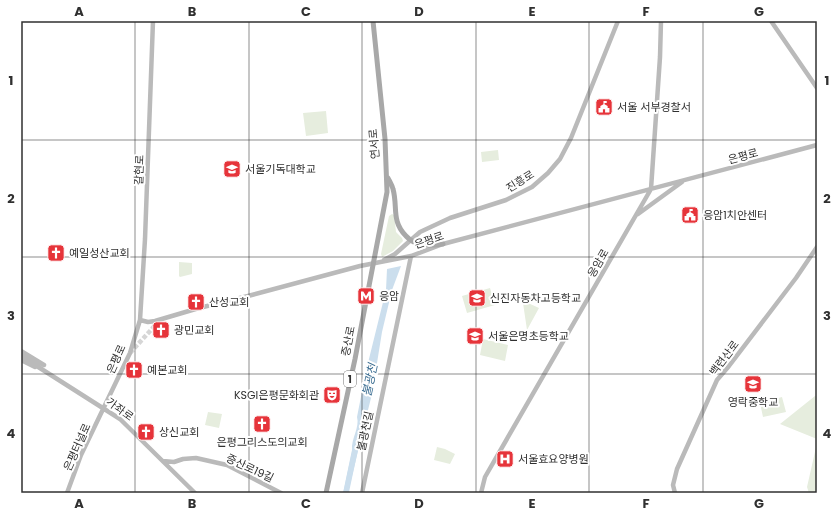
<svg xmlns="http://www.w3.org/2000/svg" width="838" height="514" viewBox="0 0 838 514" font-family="Poppins,'Noto Sans KR',sans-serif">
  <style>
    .green { fill: #e6edde }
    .water { fill: #cbdeed }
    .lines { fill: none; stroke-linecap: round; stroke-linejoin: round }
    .river { stroke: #cbdeed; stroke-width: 5.5 }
    .secondary-tunnel { stroke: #d6d6d6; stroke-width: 4.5; stroke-dasharray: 4.5 2; stroke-linecap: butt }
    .secondary { stroke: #bababa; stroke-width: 4.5 }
    .primary { stroke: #a8a8a8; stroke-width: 5 }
    .grid { fill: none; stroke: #303030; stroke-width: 1; stroke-opacity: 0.55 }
    .labels { text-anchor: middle; stroke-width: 4; stroke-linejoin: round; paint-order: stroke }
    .shield { fill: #fff; stroke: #6e6e6e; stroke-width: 1 }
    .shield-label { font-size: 10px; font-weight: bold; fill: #303030 }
    .poi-label { font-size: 11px; fill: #303030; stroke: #fff; text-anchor: start }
    .street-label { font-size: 11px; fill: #303030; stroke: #fff }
    .water-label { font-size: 12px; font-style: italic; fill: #3d6f93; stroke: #fff }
    .neatline { fill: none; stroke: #303030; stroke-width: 1.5 }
    .grid-label { font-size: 13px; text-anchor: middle; font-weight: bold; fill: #303030 }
  </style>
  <rect width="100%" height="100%" fill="#fff"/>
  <!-- green -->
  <path class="green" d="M326,111L328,133L306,136L303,113Z
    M498,150L499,160L482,162L481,152Z
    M392,214L394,215L396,232L402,238L403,241L393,251L382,257L381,254L389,216Z
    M179,262L192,263V274L180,277L179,276Z
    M490,288L495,305L467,313L462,296Z
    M523,303H528L539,308L527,330Z
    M483,339L508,345L505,361L480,355Z
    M817,395V439L780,424L815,396Z
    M782,397L786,412L763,417L760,403Z
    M208,412L222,414L219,428L205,425Z
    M817,443V493H809L807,487Z
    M437,447L445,449L455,454L450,464L434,460Z"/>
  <!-- water -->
  <path class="water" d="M401,266L392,290L382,332L372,394L366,418L363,422V430L348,493H347V489L345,493H343L352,450C351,439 360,427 357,417L366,371L386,290L387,269Z"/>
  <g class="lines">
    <!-- river -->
    <path class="river" d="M346,493L356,446"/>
    <!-- secondary-tunnel -->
    <path class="secondary-tunnel" d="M130,353L160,320"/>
    <!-- secondary -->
    <path class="secondary" d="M771,21L817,88
      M638,214L682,182
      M384,260L395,254L420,232L450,218L506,200L532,187L548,173L560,159L571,138L618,21
      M140,320L148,322L155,321L199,308L248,296L360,266L411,256L443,244L817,145
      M21,351L44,365
      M21,356L120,419L195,493
      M21,360L35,367
      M163,461L174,462L183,459L196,458L227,465L281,493
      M67,493L81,455L130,353L140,320L145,239L153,21
      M362,493L411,256
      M481,493L485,477L651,189L660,57L661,21
      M675,493L673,485L677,469L717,380L729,366L796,278L817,247"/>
    <!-- primary -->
    <path class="primary" d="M388,178C390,182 392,185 393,189C398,207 391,221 406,236C416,247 429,246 443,244
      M326,493L355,359L387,192L385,139L373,21"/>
  </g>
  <!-- grid -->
  <path class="grid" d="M135,21V493M249,21V493M362,21V493M476,21V493M589,21V493M703,21V493M21,140H817M21,257H817M21,374H817"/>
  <!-- icons -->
  <defs>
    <symbol id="civic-square" viewBox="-11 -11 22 22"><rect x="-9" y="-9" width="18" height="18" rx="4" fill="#e6343a" stroke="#fff"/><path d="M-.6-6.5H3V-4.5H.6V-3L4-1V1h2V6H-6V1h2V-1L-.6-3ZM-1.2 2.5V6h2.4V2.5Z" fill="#fff"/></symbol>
    <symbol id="university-square" viewBox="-11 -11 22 22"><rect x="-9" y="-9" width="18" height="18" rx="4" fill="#e6343a" stroke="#fff"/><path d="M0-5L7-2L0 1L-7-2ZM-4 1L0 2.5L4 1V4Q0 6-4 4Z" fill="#fff"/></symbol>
    <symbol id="church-square" viewBox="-11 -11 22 22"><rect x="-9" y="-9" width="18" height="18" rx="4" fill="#e6343a" stroke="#fff"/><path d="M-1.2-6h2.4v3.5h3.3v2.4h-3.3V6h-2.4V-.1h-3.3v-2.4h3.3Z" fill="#fff"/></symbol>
    <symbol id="metro-square" viewBox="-11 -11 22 22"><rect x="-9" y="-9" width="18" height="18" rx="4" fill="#e6343a" stroke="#fff"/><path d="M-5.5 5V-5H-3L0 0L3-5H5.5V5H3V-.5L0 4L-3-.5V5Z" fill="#fff"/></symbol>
    <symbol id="school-square" viewBox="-11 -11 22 22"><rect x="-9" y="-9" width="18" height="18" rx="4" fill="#e6343a" stroke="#fff"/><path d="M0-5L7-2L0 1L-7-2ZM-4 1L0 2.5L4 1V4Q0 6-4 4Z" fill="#fff"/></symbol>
    <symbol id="theatre-square" viewBox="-11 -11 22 22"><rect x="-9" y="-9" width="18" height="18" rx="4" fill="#e6343a" stroke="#fff"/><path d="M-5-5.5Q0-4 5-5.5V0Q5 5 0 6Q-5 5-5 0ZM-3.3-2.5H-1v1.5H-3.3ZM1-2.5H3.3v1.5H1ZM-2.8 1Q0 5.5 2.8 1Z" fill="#fff"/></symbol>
    <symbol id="hospital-square" viewBox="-11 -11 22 22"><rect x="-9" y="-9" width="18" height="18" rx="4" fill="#e6343a" stroke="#fff"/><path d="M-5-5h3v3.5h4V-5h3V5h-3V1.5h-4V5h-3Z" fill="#fff"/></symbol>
  </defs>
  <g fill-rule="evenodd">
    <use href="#civic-square" x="594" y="97" width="20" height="20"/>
    <use href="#university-square" x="222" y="159" width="20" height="20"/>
    <use href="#civic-square" x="680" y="205" width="20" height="20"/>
    <use href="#church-square" x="46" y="243" width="20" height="20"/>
    <use href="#metro-square" x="356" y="286" width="20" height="20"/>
    <use href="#school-square" x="467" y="288" width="20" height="20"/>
    <use href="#church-square" x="186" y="292" width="20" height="20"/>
    <use href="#church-square" x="151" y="320" width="20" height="20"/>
    <use href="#school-square" x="465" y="326" width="20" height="20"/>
    <use href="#church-square" x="124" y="360" width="20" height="20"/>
    <use href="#school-square" x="743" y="374" width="20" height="20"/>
    <use href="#theatre-square" x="322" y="385" width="20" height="20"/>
    <use href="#church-square" x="252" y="414" width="20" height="20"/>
    <use href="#church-square" x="136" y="422" width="20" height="20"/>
    <use href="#hospital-square" x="495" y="449" width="20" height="20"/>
  </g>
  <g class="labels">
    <!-- shield labels -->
    <rect class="shield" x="344" y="371" width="12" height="16" rx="3"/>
    <g class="shield-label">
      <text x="350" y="383">1</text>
    </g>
    <!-- poi labels -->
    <g class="poi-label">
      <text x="617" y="111">서울 서부경찰서</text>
      <text x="245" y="173">서울기독대학교</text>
      <text x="703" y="219">응암1치안센터</text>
      <text x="69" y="257">예일성산교회</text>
      <text x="379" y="300">응암</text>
      <text x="490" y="302">신진자동차고등학교</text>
      <text x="209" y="306">산성교회</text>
      <text x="174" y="334">광민교회</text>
      <text x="488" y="340">서울은명초등학교</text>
      <text x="147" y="374">예본교회</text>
      <text x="319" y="399" text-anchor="end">KSGI은평문화회관</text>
      <text x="753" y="406" text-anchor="middle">영락중학교</text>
      <text x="159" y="436">상신교회</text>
      <text x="262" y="446" text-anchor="middle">은평그리스도의교회</text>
      <text x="518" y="463">서울효요양병원</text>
    </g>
    <!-- street labels -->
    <g class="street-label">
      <text transform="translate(374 144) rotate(-95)" y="4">연서로</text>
      <text transform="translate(743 156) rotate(-15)" y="4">은평로</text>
      <text transform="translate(139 170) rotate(-88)" y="4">갈현로</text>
      <text transform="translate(520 181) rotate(-32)" y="4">진흥로</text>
      <text transform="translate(429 240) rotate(-19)" y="4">은평로</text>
      <text transform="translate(598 263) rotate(-60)" y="4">응암로</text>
      <text transform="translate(348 341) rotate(-79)" y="4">증산로</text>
      <text transform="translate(724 358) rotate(-53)" y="4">백련산로</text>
      <text transform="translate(116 359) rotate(-66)" y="4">은평로</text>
      <text transform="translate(120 409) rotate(36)" y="4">가좌로</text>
      <text transform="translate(365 431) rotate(-78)" y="4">불광천길</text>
      <text transform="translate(77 447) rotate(-66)" y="4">은평터널로</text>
      <text transform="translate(250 468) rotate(25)" y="4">증산로19길</text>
    </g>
    <!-- water labels -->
    <g class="water-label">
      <text transform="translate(370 380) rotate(-78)" y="4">불광천</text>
    </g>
  </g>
  <!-- border -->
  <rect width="838" height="514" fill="none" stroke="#ffffff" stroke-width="44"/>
  <rect x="22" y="22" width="794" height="470" class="neatline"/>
  <g class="grid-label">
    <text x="79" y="16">A</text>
    <text x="192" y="16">B</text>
    <text x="306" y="16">C</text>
    <text x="419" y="16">D</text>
    <text x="532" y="16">E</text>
    <text x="646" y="16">F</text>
    <text x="759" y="16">G</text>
    <text x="11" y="85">1</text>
    <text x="827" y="85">1</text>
    <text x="11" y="203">2</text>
    <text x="827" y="203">2</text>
    <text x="11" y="320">3</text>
    <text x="827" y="320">3</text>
    <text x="11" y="438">4</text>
    <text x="827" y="438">4</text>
    <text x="79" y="508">A</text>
    <text x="192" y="508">B</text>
    <text x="306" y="508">C</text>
    <text x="419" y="508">D</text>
    <text x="532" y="508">E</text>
    <text x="646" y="508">F</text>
    <text x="759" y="508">G</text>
  </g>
</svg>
